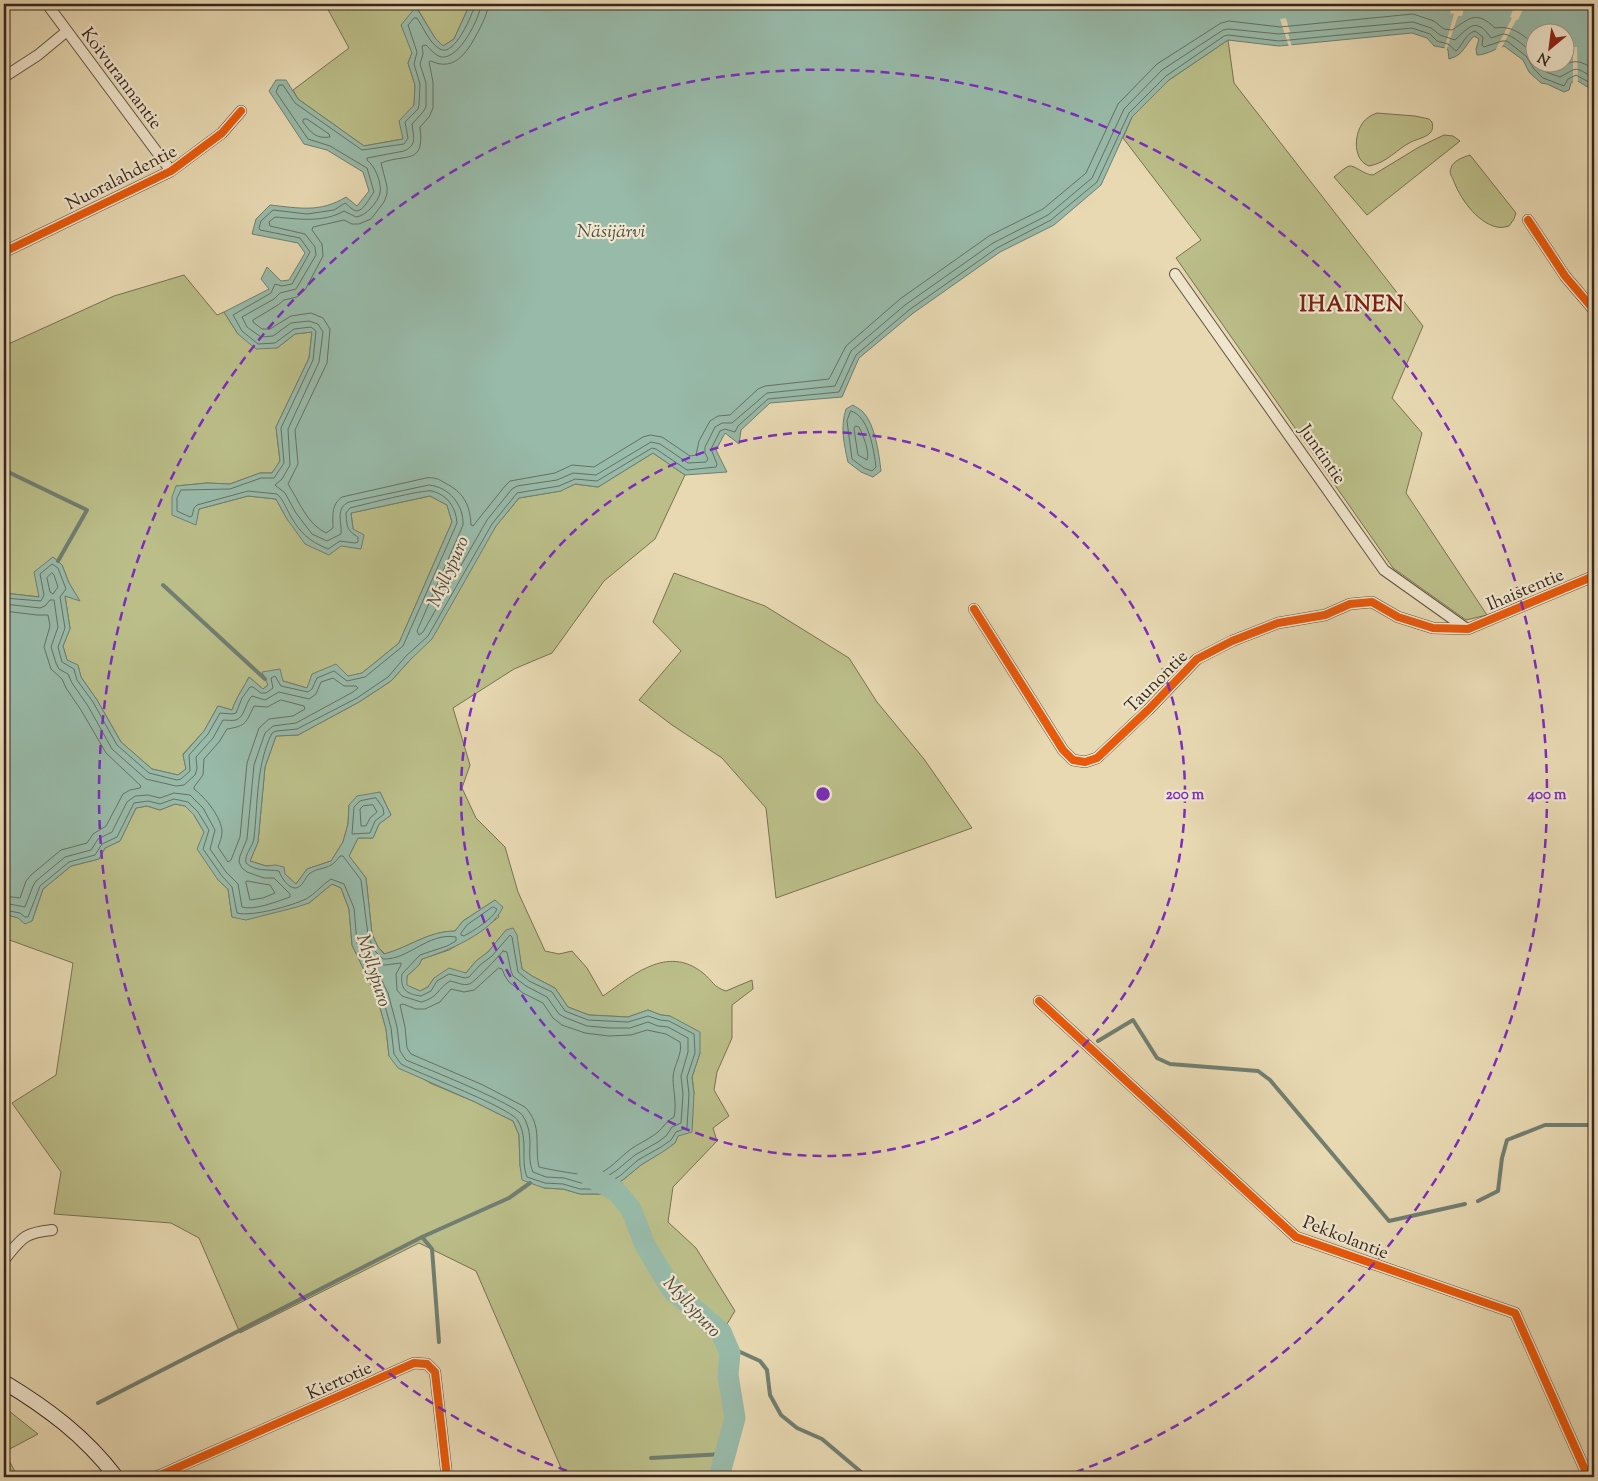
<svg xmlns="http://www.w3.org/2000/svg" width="1598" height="1481" viewBox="0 0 1598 1481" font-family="'Sorts Mill Goudy',serif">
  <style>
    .green { fill: #bbbe89; stroke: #787253 }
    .water { fill: #98baa9; stroke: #717e71; fill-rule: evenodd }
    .pier { fill: #e8d9b3 }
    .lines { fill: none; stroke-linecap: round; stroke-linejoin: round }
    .shore { stroke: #677063; stroke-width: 1 }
    .stream { stroke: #717e71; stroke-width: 4 }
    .river { stroke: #98baa9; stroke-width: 21 }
    .minor-casing { stroke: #625242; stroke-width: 12 }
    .secondary-casing { stroke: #36251d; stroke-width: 16 }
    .minor { stroke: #f0e6ce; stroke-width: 10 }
    .secondary { stroke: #f0e6ce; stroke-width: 14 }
    .cycleway-casing { stroke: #f0e6ce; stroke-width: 11 }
    .cycleway { stroke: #e8590c; stroke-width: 8 }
    .ring { fill: none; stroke: #7b2cbf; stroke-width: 2.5; stroke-dasharray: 9 6 }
    .labels { text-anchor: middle; stroke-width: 4.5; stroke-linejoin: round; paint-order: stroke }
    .street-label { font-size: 18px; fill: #36251d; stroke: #f0e6ce }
    .water-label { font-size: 19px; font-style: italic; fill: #4e4a40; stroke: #f0e6ce }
    .district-label { font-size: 22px; font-weight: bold; letter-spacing: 1px; fill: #7a1f14; stroke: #f0e6ce }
    .centre { fill: #7b2cbf; stroke: #f0e6ce; stroke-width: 2.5 }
    .ring-label { font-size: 15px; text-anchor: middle; font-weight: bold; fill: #7b2cbf; stroke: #f0e6ce; stroke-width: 4.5; stroke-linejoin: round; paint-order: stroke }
  </style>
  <rect width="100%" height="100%" fill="#e8d9b3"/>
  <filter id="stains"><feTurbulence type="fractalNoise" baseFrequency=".004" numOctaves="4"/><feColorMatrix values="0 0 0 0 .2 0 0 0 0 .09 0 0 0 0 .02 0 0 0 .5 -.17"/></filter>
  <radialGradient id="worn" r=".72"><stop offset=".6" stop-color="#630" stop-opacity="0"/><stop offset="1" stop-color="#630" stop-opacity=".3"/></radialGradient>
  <!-- green -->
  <path class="green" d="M325,4H470L454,39L443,46L435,38L417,8L412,53L408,63L415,85L414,105L403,139L364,146L298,99L293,90L349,48Z
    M1228,40L1234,83L1423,326L1392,398L1422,433L1406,493L1487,615L1466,620L1393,568L1176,258L1201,240L1123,138L1132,117L1169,80Z
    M1377,113L1415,116L1429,119L1432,122C1433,126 1433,130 1430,133C1425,138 1417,139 1411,142C1397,149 1387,163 1369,166C1353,160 1354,136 1362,124C1366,118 1371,115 1377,113Z
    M1444,135L1453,136L1460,141L1367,215L1334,177C1338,174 1344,168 1349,166C1355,165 1364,175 1373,175L1419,147Z
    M1470,155L1516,213L1514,219L1509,226C1505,227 1501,228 1497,227C1477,223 1459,197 1453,179C1451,176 1449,172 1451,168C1453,161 1463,157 1470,155Z
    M184,275L217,315L224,312L238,334L277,348L295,334L312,332L309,358L276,427L280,461L272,473H260L230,484L207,483L176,486L195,525L199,509L248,496L276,499L287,519L353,529L351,513L430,496L447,505L452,522L399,643L362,673L307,688L283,681L268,685L263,689L249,677C243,689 237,696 232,710L218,706L204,731L183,754L186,769L178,775L152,769L121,742L97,700L81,677L78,666L67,660L63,646L70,628L65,596L79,600L69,583L62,565L53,557L45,564L40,597L4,593V346L114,296Z
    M653,453L685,475L655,539L604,581L552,653L514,669L453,708L470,765L462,788L476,818L505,847L518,892L545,951L559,954L572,951L587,968L603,996C632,976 667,944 703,973C713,981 713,987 726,991L752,980L753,989L732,1005V1038L717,1072L714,1090L729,1116L713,1128L717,1141L673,1187L668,1222L696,1248L735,1311L722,1332L730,1353L728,1375L735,1418L719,1477H565L476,1271L419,1243L240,1333L199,1238L171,1223L54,1214L61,1172L12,1103L56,1075L73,963L4,938V914L32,921L43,889L71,866L99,859L105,848L120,841L136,808L147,806L160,810L175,804L185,806L194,815L204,832L218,880L228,889L232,917L309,903L332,884L341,888L349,909L352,945L377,997L386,1029L389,1056L430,1083L475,1102L513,1121L519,1135L520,1166L544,1188L563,1189L580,1194H602L624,1179L641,1165L675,1143L694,1093L692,1077L700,1053L670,1016L661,1015L648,1010L628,1017L589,1015L568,1007L555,988L532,976L522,969L519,953L506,930L488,952L476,961L466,973L434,978L428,987L420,991L406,985L407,976L419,965L422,959L449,950L476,934L499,917L495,900L463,921L455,931C429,931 409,947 385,954L378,947L372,934L366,878L349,856L358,838H373L379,824L391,815L380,792L349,805L348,824L343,842L331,861L307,869L296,884L276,866H266L250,861L258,842L265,767L276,736L298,735L359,702L391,681L410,660L496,526L519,498L560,491L575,484L598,487Z
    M674,573L765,606L849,658L877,702L924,759L972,828L776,898L766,808L722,758L672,725L639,700L681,651L653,622Z
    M4,1407L38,1434L4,1452Z
    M6,1455L18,1477H4V1456Z"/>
  <!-- water -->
  <path class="water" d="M470,4H1594V91L1576,80L1571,83L1569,90L1564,92L1547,84L1541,83L1529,72L1523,60L1504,46C1495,49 1486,55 1477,55L1476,49L1479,39L1474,36C1463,47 1465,54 1449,59L1448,50L1446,48L1434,46L1427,38L1412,33L1279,46L1228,40L1169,80L1132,117L1101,185L1054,225L1000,252L912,314L859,358L842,397L770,403L741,430L739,444L725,433L716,450L727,472L685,475L653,453L598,487L575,484L561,491L519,498L496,526L432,639L410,660L391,681L359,702L298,735L276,736L265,767L258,842L250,861L266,866L276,865L284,867L285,874L296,884L307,869L331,861L343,842L348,824L349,805L357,796L380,792L391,815L379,824L373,838H358L349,856L366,878L372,934L378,947L384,954C410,947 428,931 455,931L463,921L495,900L503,907C492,933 447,951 422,959L419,965L407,976V985L420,991L428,987L434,978L449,968L466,973L476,961L488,952L506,930L513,928L517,935L522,969L532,976L555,988L568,1007L589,1015L628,1017L648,1010L661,1015L670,1016L700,1032V1053L692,1077L694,1093L692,1132L678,1136L675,1143L664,1151L641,1165L624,1179L602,1194H580L563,1189L544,1188L522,1180L520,1166L519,1135L513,1121L475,1102L398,1068L389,1056L386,1029L377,997L352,945L349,909L341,888L332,884L309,903L297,907L246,920L232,917L228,889L218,880L197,849L204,832L194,815L185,806L175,804L160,810L147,806L136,808L120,841L105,848L99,859L71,866L43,889L32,921L25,924L18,918L4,914V593L39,597L34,572L53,557L62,565L69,583L80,601L65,596L70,629L63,646L67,660L78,665L81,677L97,700L121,742L152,769L178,775L186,769L183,755L204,731L218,706L232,710C237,696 243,689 249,677L263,689L268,685L262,672L280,669L283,681L307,688L312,674L336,664L348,676L362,673L399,643L452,522L447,505L430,496L351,513L353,529L364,535L361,549L341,546L329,555L305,544L287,519L276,499L248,496L199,509L196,525L172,515V497L176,486L207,483L230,484L260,473H272L280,461L276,427L309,358L312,332L295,334L277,348L256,349L238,334L224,312L269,289L261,279L267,267L281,281L289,280L305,253L298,243L252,234L256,219L270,205C299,208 320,213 346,197L357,206L369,191L363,172L327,150L304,144L269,91L276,80H286L298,99L364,146L403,139L399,121L414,105L415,85L408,63L412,53L401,25L416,7L435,38L443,46L454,39ZM1536,32H1566V62H1536Z
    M853,405C856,407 860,409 863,412C875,424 879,454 881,471L873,477L861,472L848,462C844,444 840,427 846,409Z"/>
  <!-- pier -->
  <path class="pier" d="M1515,5L1523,9L1518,20H1516L1501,49L1495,51L1512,18L1510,17Z
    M1452,6L1464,9L1462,16H1458L1446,51L1444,50L1454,14L1450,13Z
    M1286,18L1290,32L1288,33L1292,47H1289L1280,19Z
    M1573,47H1577L1578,84L1576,83L1573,85Z"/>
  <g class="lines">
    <!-- shore -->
    <path class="shore" d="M481,4C480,18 459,60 441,57C435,55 430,49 426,45L422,46L423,54L420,64L426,83V107L423,112L412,124C413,135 418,145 404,151L367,158V160C375,166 382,183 380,193C378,202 366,216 356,217L344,211C323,223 299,219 275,217L269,222L270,226L305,234L315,247L316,255L296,289L280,293L274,299L242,317L247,327L261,337L273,336L291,323L309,321L318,324L323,332L319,362L288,429L290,465L282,479L275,485L285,493L296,513L312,534L327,541L341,534C342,522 335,508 349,502L429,485C449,487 464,505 463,525L417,631L419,635L423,632L487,520L512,489L517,486L557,480L573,473L596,475L651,442L660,444L688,463L706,462L708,459L705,453V447L715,427L722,423H732L767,393L835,386L851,351L905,305L993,243L1048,215L1092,178L1124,109L1162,70L1223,30L1229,29L1279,34L1413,22L1431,28L1440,35L1455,40C1469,27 1476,16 1491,38C1495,37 1499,35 1503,34C1513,34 1531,51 1536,59
      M488,4C488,13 483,22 479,30C469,49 456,73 431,61L429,62L433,82V108L429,117L420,127C425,166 406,153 381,163L387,186V194L384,202L371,219L359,224H352L344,220L313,227L312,230L322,244L323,256L305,290L297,297L284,300L278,305L253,320V322L262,329H270L291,316L311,313L323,318L330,329L327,363L295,430L298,464L288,484C299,501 307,524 326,533L333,528C333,515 331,505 342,497L426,478C434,477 439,479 445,483C463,492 470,504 471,525L473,526L505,486L510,481L555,473L572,465L594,467L643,437L650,435L662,437L690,456L696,455L699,441L710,421L718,416L730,415L758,389L765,386L829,379L846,346L900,299L989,236L1043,209L1086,173L1118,104L1157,64L1221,23L1229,21L1280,27L1413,14L1434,21L1444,29L1452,30C1470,18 1476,10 1495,28C1512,25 1523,35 1536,46
      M1537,62L1546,72L1560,77C1579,67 1573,66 1594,78
      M1547,62L1559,68C1574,59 1579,60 1594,69
      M304,119H307L329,134L330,137C316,139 311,133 303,122Z
      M851,411C869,416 874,451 876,467L872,471L864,468L852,459L847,421Z
      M856,426L859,427C863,435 870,452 867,460L858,455L854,429Z
      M52,573L54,575L58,587L53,594L50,592L47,578Z
      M4,598L41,601L44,595L40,574L52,564L58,568L66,589L60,597L65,628L58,647L62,662L74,669L77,680L93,702L117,745L149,773L177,780L181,779L190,771L189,755L208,734L220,713L232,714L236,713L242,698L250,687H253L261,693H266L273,688L271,678L275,676L281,686L308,692L312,689L317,678L334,671L347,681L365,677L403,646L457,523C456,508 448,495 432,491C424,489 362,505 350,508L346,513C347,526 346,530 358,537V542L355,543L340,541L328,549C309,541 300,533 290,515C286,508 283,499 277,494L248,491L197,505L194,508L192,516L190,517L177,511V498L181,490L230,489L261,478H274L284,463L281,428L313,360L316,331L311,327L294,329L275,343L258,344L242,331L233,315L271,293L275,284L282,286L292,284L310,252L300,238L260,230L259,228L261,221L273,210L307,214L334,210L345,203C348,205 352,210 356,211C363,212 370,197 374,192L367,168L330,146L308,139L276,92L279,85H283L295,103L362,150L404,144L408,138L405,122L418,109L419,105L420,84L414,64L417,52L408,25L414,18H417C424,28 429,43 440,49C454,58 473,14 475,4
      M4,604L40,608L45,606L50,600H54L58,627L51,647L56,663L59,669L68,674L72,683L88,706L112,749L146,779L176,786L184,785L195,775L197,769L196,757L213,738L223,720C227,720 232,721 236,720C245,717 245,703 252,696L265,700L279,692L309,699L316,694L321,682L333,678L344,686H356L358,688L353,692L296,723L273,726L265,733L254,765L247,839L240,856L239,862L242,868L247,872L264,878H274L290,894V897C278,901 254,911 242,907L238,884L226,872L210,849L215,830L203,808L190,795L174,793L160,798L148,795L135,796L127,802L112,832L98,839L91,850L65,857L36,881L33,886L25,907L4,903
      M4,611L37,615H48L50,626L44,647L51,669L62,679L66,688L81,710L106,753L141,786L140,788L130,790L123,794L106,826L93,834L87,843L61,850L31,875L26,881L20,898L4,896
      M281,700L304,706L305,709L293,716L269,719L259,728L247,763L240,837L231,860L228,862L218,847C220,842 222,837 222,832C222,818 205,797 194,789V787L203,775L204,759L219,742L227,729C247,726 246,722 254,706L267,707Z
      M376,798L383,808L384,814L375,821L370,833L352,834L354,807L360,801Z
      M373,805L377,812L370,818L366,826H361L360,809L363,806Z
      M247,881L270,885L275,893L263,898L250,900L246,883Z
      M493,907L497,909C494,918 473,931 464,936L461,935V933L467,925Z
      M4,910L20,913L25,917H28L40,886L69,862L95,855L102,844L117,837L134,803L148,801L160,804L174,799L188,802L198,812L209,830L203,849L222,876L232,887L237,913C252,917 291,906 306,899C315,894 322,885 331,879L344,884L354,908L357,943L382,995L391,1028L394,1054L401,1064C420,1074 512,1108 518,1121C529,1140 520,1159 527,1177L545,1183L563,1184L580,1189H600L621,1175L638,1160L661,1147L671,1140L676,1132L687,1128L689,1094L687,1077L695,1053L694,1034L669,1021L660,1020L648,1016L628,1022L588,1020L565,1011L552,992L529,981L518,972L512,937L510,935L492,956L480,965L469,977L465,978L449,974L437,981L431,991L421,996C406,994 400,989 402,974L420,955L447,946L456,941V937C428,932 409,960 383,959L374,950L368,935L361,880L343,856H340C329,872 321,865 309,874C305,878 302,888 295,888C288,888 281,877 279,871C267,869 256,872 246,863C244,854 253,847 254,838C258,803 256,765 272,733L276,731L297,729L357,698L388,677L406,656L428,636L492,524L517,493L559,486L575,479L597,481L652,448L656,449L687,470L716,467L717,464L711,449L720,431L725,429L735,432L738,426L768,399L839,392L856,355L909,310L997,248L1051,220L1097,182L1129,113L1166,76L1224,36L1228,35L1279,41L1412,28L1430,34L1437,41L1448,44L1456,51C1463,45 1465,34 1475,31L1483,37L1482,45L1484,47L1502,41H1507L1526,56L1534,69L1543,78L1564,86L1568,79L1576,75L1594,85
      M503,951L507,952L511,971L513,976L526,986L547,997L559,1014L564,1017L587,1026L610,1028H630L648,1022L658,1026L668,1027L688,1038V1052L681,1076L683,1094L681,1123L672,1127L666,1136L658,1142L635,1155L617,1170L598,1182L581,1183L564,1178L546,1177L533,1172C525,1154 536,1138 523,1116C516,1104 425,1068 406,1060L400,1051L397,1027L388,993L375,967L376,964L385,965L401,963V965L396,974L397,990L402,996L421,1002C438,998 437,989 450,981C456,982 463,986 469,984C474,983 499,956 503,951Z
      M499,968L502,969L505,976L509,982L523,993L543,1003L553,1018L562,1025L585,1033L609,1036L631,1035L647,1030L666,1034L680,1042C683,1054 674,1064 673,1077C673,1091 677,1103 674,1117C665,1122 662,1130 654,1135C647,1140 638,1144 631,1149C620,1157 610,1170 596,1175C590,1177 546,1169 539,1167C534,1145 543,1126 525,1107L483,1085L411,1054L407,1048L405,1027L400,1005L403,1004L416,1009H425L440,1002L451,989L464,992L474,990Z"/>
    <!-- stream -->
    <path class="stream" d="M4,470L87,510L58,561
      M163,585L265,679
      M1098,1041L1133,1020L1157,1058L1170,1064L1258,1071L1270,1080L1389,1221L1465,1204
      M1478,1201L1498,1191L1502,1158L1507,1140L1545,1125H1594
      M422,1237L432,1249L439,1342
      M727,1346L760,1361L767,1370L770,1395L781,1415L797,1428L822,1439L867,1477
      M98,1403L422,1237L509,1198L530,1183
      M651,1458L724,1454
      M1543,1473L1547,1477"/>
    <!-- river -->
    <path class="river" d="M588,1174L591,1177L616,1191L631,1209L645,1245L672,1290L721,1332L730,1353L728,1375L735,1418L719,1477"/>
    <defs>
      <path id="minor" d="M47,4L171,171
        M4,77L38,55L67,31
        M1528,220L1565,276L1594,310
        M4,252L171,171L222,133L241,111
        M1175,274L1384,570L1467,629
        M974,609L1063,750L1073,760L1085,762L1097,758L1148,710L1197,659L1232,641L1278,623L1325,615L1350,604L1372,602L1398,617L1433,628L1468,629L1594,576
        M1039,1001L1296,1237L1515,1313L1586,1472L1585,1477
        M4,1260C22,1238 23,1233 52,1230
        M156,1477L414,1363L427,1364L435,1372L447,1477"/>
      <path id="secondary" d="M4,1382C47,1408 85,1436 116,1477"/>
    </defs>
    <!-- minor casing -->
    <use href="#minor" class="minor-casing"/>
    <!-- secondary casing -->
    <use href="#secondary" class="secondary-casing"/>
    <!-- minor -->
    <use href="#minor" class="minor"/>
    <!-- secondary -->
    <use href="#secondary" class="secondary"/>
    <defs>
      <path id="cycleway" d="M1528,220L1565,276L1594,310
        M4,252L171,171L222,133L241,111
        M974,609L1063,750L1073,760L1085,762L1097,758L1148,710L1197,659L1232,641L1278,623L1325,615L1350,604L1372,602L1398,617L1433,628L1468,629L1594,576
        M1039,1001L1296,1237L1515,1313L1586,1472L1585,1477
        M156,1477L414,1363L427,1364L435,1372L447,1477"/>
    </defs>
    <!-- cycleway casing -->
    <use href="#cycleway" class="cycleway-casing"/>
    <!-- cycleway -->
    <use href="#cycleway" class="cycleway"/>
  </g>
  <!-- distance rings -->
  <g class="ring">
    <circle cx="823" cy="794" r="362"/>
    <path d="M581 1476A724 724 0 1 1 1065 1476"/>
  </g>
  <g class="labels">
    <!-- street labels -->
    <g class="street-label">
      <text transform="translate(122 78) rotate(53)" y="6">Koivurannantie</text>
      <text transform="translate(121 177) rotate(-27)" y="6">Nuoralahdentie</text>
      <text transform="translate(1323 454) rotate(55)" y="6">Juntintie</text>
      <text transform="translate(1525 589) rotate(-23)" y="6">Ihaistentie</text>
      <text transform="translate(1156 681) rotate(-45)" y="6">Taunontie</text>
      <text transform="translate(1346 1237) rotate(21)" y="6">Pekkolantie</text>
      <text transform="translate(339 1380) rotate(-24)" y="6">Kiertotie</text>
    </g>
    <!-- water labels -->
    <g class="water-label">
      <text x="611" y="237">Näsijärvi</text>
      <text transform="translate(447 571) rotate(-66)" y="7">Myllypuro</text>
      <text transform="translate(375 970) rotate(72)" y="7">Myllypuro</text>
      <text transform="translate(693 1306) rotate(47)" y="7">Myllypuro</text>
    </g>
    <!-- district labels -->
    <g class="district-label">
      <text x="1352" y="311">IHAINEN</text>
    </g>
  </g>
  <circle cx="823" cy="794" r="8" class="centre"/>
  <g class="ring-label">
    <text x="1185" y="799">200 m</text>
    <text x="1547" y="799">400 m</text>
  </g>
  <!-- margin -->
  <rect width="1598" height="1481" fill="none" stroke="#e8d9b3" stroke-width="20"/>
  <rect x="5" y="5" width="1588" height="1471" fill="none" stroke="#36251d" stroke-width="2.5"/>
  <rect x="10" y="10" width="1578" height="1461" fill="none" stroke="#36251d"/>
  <!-- north arrow -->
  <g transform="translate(1550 48) rotate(209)"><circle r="24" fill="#f0e6ce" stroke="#a69987"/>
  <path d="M0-4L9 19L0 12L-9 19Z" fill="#8f2418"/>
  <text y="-8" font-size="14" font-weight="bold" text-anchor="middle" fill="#36251d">N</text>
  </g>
  <rect width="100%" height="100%" filter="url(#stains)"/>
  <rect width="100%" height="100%" fill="url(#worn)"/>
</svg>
